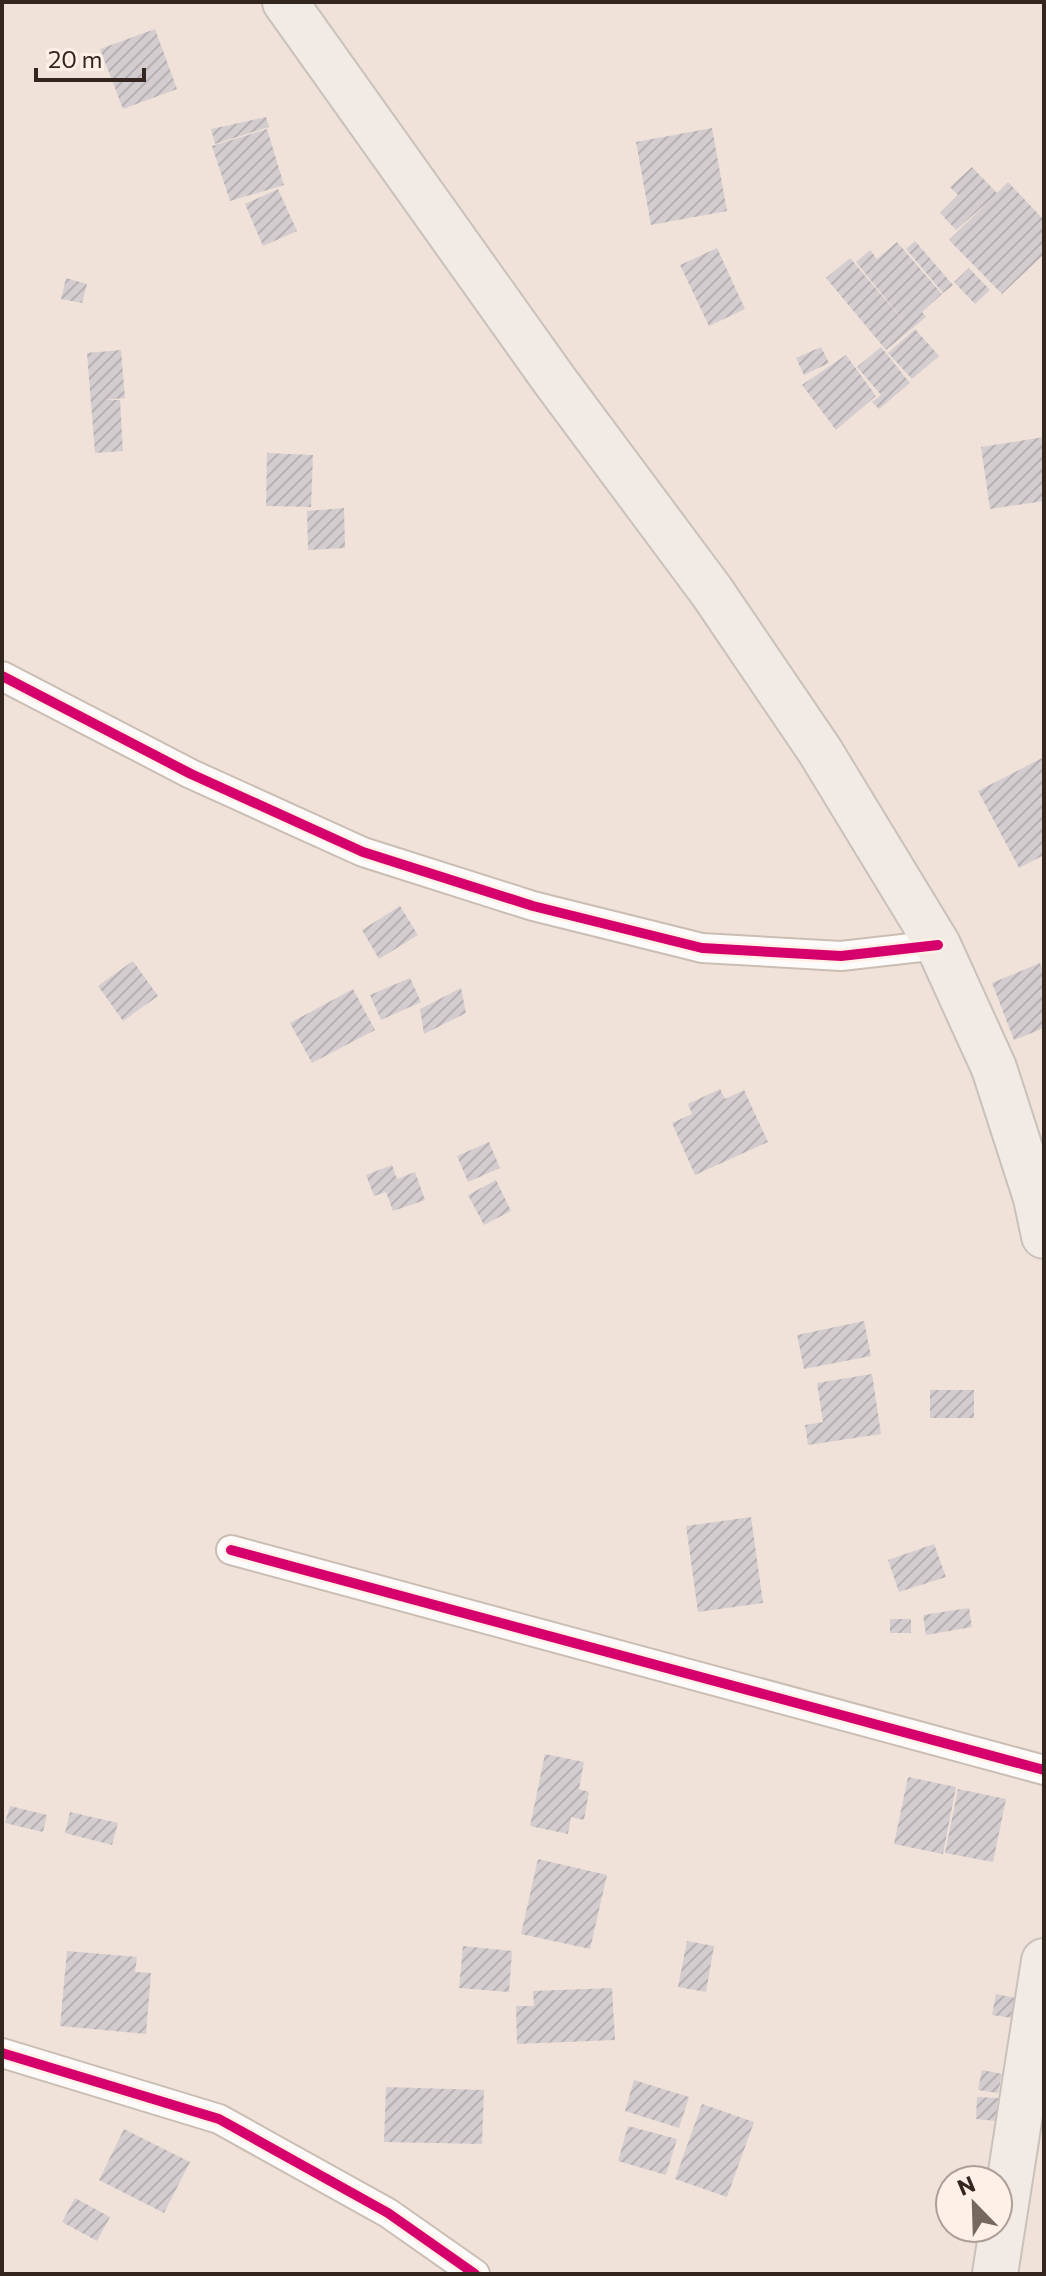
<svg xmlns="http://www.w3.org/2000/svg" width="1046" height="2276" viewBox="0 0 1046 2276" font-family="Commissioner,sans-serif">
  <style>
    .building { fill: url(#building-hatch) }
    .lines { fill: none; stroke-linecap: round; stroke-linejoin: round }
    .street-casing { stroke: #c9bdb4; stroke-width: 32 }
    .primary-casing { stroke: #c9c1bb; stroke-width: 48 }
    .street { stroke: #fdfbf9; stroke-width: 28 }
    .primary { stroke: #f2eae5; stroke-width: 44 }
    .cycleway-casing { stroke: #fef0e7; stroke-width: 15 }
    .cycleway { stroke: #d6006c; stroke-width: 10 }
  </style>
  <defs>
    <pattern id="building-hatch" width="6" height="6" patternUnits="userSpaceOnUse" patternTransform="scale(2)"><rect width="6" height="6" fill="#d4cdd0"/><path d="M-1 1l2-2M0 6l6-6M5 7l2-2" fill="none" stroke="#b6b0b2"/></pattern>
  </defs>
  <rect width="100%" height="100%" fill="#f0e2d8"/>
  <!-- building -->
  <path class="building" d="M155,29L177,89L123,109L100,49Z
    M266,117L269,127L215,144L211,129Z
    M712,128L727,211L651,225L636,142Z
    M267,129L284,185L230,201L212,146Z
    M972,167L997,193L1008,182L1044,220V254L1002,294L949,240L991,199L956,230L940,213L958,195L950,187Z
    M278,189L297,231L263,246L245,204Z
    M915,241L953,285L943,293L906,249Z
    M897,242L942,294L922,312L926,317L886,350L826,278L850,258L907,325L856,262L870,250L877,259Z
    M717,248L745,309L709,326L680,265Z
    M969,268L990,290L975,304L954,282Z
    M66,278L87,284L82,303L61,299Z
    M915,329L939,356L912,379L888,353Z
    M821,347L829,363L804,375L796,358Z
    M881,347L910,383L879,409L872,402L881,395L857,367Z
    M121,350L125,398L104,400H120L123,451L95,453L87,353Z
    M846,355L876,396L836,430L802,385Z
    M1044,437V501L990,509L981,447Z
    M267,453L313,455L311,507L266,506Z
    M344,508L345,548L308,550L307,511Z
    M1044,757V855L1019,868L978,791Z
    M400,906L418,935L379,959L362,930Z
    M133,961L158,996L123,1021L98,986Z
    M1040,963L1044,973V1028L1014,1040L992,983Z
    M410,978L421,1002L381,1020L370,995Z
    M461,988L466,1013L424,1034L420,1009Z
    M353,989L375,1030L312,1063L290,1023Z
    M720,1089L725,1099L744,1090L768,1142L695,1175L672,1123L692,1114L688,1104Z
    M489,1142L500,1168L468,1182L457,1156Z
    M392,1165L397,1179L415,1172L425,1200L393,1211L386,1192L374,1196L366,1175Z
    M496,1180L511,1211L484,1225L468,1195Z
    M864,1321L871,1356L804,1369L797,1335Z
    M872,1374L881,1434L808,1445L805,1425L823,1422L817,1383Z
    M930,1390H974V1418H930Z
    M751,1517L763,1603L698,1612L686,1526Z
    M934,1544L946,1577L899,1592L888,1560Z
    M969,1608L972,1627L926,1635L923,1615Z
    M890,1619H911V1633H890Z
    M545,1754L584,1762L579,1789L589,1792L584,1820L571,1817L568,1834L530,1826Z
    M908,1777L956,1787L943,1854L894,1844Z
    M958,1789L1006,1799L993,1862L945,1853Z
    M10,1806L47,1815L43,1832L5,1823Z
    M70,1812L118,1823L112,1845L65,1833Z
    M538,1859L607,1875L590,1949L521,1934Z
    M687,1941L714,1946L706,1992L678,1987Z
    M463,1946L512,1951L509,1992L459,1988Z
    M67,1951L137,1957L135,1972L151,1973L146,2034L60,2026Z
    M612,1988L615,2040L517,2044L516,2006H534L533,1991Z
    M996,1994L1016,1998L1012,2018L992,2015Z
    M982,2070L1002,2074L998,2093L978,2090Z
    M634,2080L689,2097L679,2128L625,2111Z
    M386,2087L484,2090L482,2144L384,2142Z
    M977,2097L998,2098L996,2121L976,2119Z
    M702,2104L754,2122L727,2197L675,2179Z
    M628,2126L677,2139L666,2175L618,2161Z
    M124,2129L190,2162L164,2213L99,2180Z
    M75,2198L110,2217L97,2241L62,2222Z"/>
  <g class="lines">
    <defs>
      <path id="street" d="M2,676L191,774L363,852L533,906L702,948L841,956L938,945
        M231,1550L1044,1770
        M2,2053L219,2119L388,2213L475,2274"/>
      <path id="primary" d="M285,2L555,381L712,592L820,751L938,945L994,1068L1036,1198L1044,1236
        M995,2274L1044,1961"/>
    </defs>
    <!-- street casing -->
    <use href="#street" class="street-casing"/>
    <!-- primary casing -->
    <use href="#primary" class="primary-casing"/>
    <!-- street -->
    <use href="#street" class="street"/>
    <!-- primary -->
    <use href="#primary" class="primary"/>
    <defs>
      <path id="cycleway" d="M2,676L191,774L363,852L533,906L702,948L841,956L938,945
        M231,1550L1044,1770
        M2,2053L219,2119L388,2213L475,2274"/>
    </defs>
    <!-- cycleway casing -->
    <use href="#cycleway" class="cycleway-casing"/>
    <!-- cycleway -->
    <use href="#cycleway" class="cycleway"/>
  </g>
  <!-- border -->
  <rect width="1046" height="2276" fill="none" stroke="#33261e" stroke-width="8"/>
  <!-- north arrow -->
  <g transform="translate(974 2204) rotate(337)"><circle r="38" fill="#fef0e7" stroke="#ad9f97" stroke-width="2"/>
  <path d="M0-6L14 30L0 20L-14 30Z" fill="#75685f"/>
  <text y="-12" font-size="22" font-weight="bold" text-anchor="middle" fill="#33261e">N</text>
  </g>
  <!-- scale -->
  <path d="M36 68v12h108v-12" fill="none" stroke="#33261e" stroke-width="4"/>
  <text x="48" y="68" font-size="24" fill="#33261e" stroke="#fef0e7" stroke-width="6" paint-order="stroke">20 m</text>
</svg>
